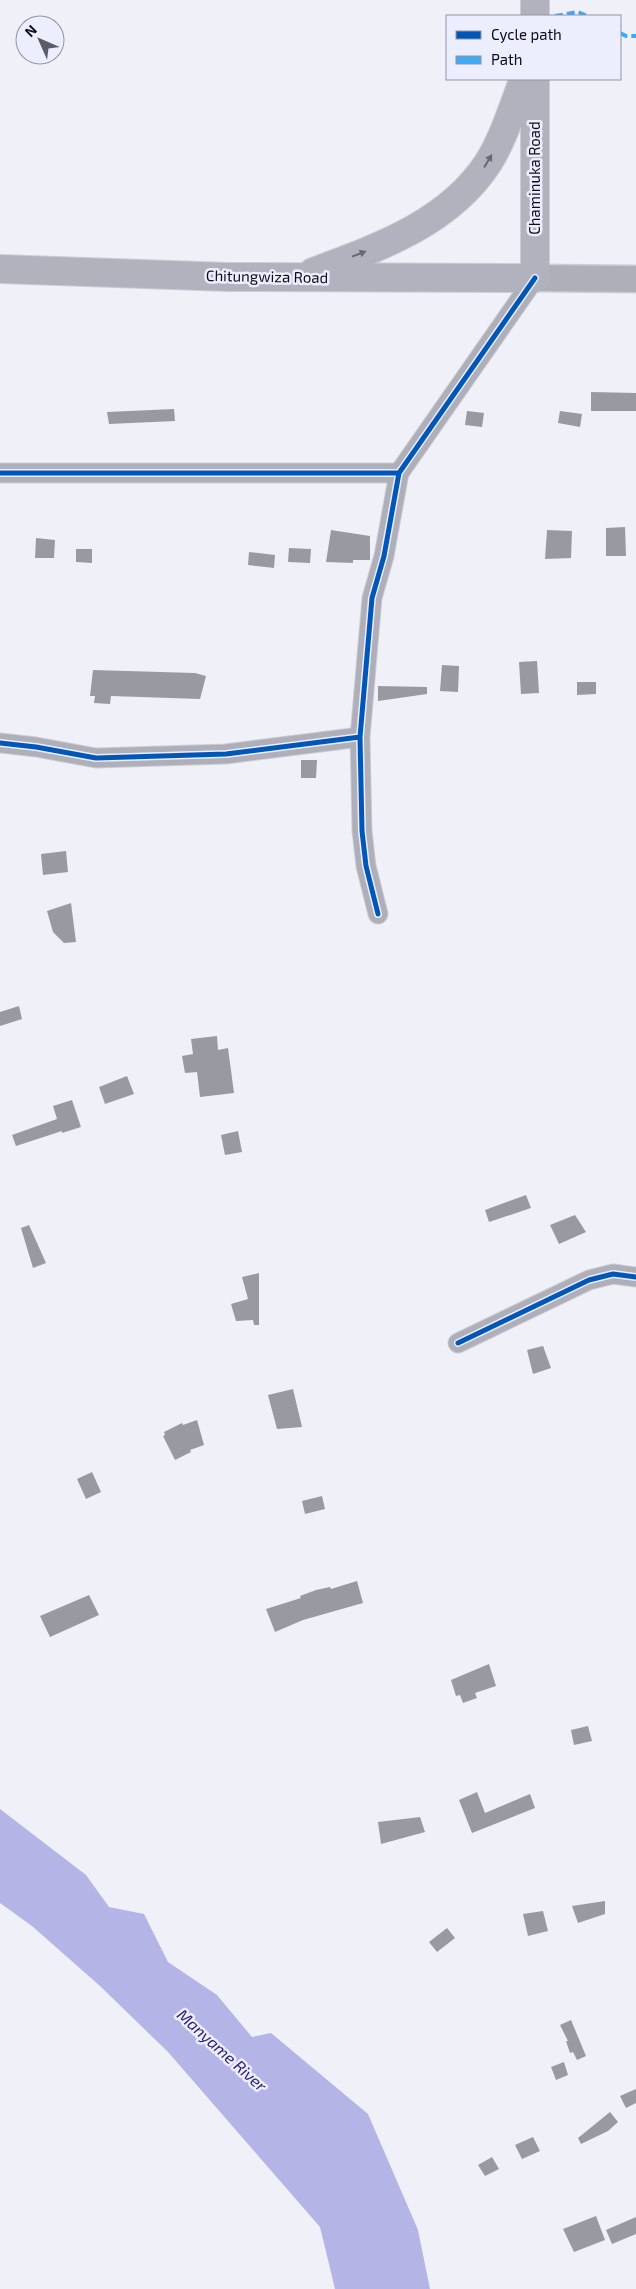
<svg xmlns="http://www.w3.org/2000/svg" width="636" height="2289" viewBox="0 0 636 2289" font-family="'Exo 2',sans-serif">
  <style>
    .water { fill: #b4b5e6 }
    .building { fill: #9999a2 }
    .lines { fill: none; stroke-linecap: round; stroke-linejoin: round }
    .street-casing { stroke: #cdcdd4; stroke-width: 21 }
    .secondary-casing { stroke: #cdcdd4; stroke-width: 29 }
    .primary-casing { stroke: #cdcdd4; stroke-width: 30 }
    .street { stroke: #afafb9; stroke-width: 19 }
    .secondary { stroke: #afafb9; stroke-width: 26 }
    .primary { stroke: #b1b2be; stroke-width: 28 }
    .quiet { stroke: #3fa9f5; stroke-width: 4; stroke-dasharray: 8 4; stroke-linecap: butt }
    .cycleway-casing { stroke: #ecedfd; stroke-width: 8 }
    .cycleway { stroke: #0057b8; stroke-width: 5 }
    .oneway { fill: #676872 }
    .labels { text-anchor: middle; stroke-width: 5; stroke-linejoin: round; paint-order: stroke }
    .street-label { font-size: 15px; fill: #0d0d16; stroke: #ecedfd }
    .water-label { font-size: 16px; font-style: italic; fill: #2b206c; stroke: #ecedfd }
  </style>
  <rect width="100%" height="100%" fill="#f0f0f9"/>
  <!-- water -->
  <path class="water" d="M0,1809L86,1875L109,1907L144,1914L168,1962L217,1995L252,2037L271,2033L368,2114L418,2230L430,2289H335L320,2227L168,2052L100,1986L32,1926L0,1903Z"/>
  <!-- building -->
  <path class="building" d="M591,392L636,393V411H591Z
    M174,409L175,421L109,424L107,412Z
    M467,411L484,413L482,427L465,425Z
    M560,411L582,414L580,427L558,423Z
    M625,527L626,556H606V528Z
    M331,530L370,536V560H353V563L326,562Z
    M547,530L572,531L571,558L545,559Z
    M36,538L55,540L54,558H35Z
    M289,548L311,549L310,563L288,562Z
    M76,549H92V563L76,562Z
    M249,552L275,555L274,568L248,565Z
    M537,661L539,693L521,694L519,662Z
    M442,665L459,666L458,692L440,691Z
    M93,670L195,673L206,676L200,699L111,696L110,704L94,703L95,696H90Z
    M577,682H596V694L577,695Z
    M378,686L427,687V694L378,701Z
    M301,760H317L316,778H301Z
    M66,851L68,872L43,875L41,854Z
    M71,903L76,942L64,943L53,932L47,911Z
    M19,1006L22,1019L0,1026V1012Z
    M217,1036L218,1050L228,1048L234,1093L200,1097L197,1072L185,1073L182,1056L193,1054L191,1039Z
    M127,1076L134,1094L105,1104L99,1087Z
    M72,1100L81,1127L62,1133V1131L16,1146L12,1135L57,1119L53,1106Z
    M238,1131L242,1152L225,1155L221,1135Z
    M526,1195L531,1208L489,1222L485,1210Z
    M575,1215L586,1232L559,1244L550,1225Z
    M29,1225L46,1263L33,1268L21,1228Z
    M259,1273V1325H254L253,1320L236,1321L231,1304L248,1299L242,1277Z
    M543,1346L551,1368L533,1374L527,1350Z
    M293,1389L302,1427L277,1429L268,1395Z
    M197,1420L204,1445L190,1450L191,1452L175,1460L163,1436L165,1435L164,1432L182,1423L183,1425Z
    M92,1472L101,1492L86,1499L77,1479Z
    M322,1496L325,1509L305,1514L302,1501Z
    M357,1581L363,1603L303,1620L275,1632L266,1609L301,1598L300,1596L316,1590L330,1587L331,1589Z
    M89,1595L99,1615L50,1637L40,1616Z
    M489,1664L496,1686L475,1693L477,1698L463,1703L460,1695L456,1696L451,1680Z
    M588,1726L592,1741L574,1745L571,1730Z
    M477,1792L485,1813L530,1794L535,1808L472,1833L459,1800Z
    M420,1817L425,1832L381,1844L378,1822Z
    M605,1901V1914L578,1923L572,1906Z
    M543,1911L548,1931L528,1936L523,1914Z
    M447,1928L455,1938L437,1952L429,1942Z
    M571,2020L586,2056L577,2060L573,2052L570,2053L566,2041H568L560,2025Z
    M564,2062L568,2075L556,2080L551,2067Z
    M636,2089V2103L626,2108L620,2096Z
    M610,2112L618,2122L608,2131L581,2144L578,2138Z
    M533,2137L540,2151L522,2159L515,2145Z
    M492,2157L499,2169L485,2176L478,2165Z
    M596,2216L605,2240L574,2252L563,2229Z
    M636,2217V2234L612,2244L606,2230Z"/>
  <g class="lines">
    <defs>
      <path id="street" d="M0,473H399
        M0,743L36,747L96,758L226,754L360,737
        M378,914L366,866L362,831L360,737L372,598L384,556L399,473L535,278
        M458,1343L589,1280L613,1274L636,1277"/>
      <path id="secondary" d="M535,278L636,279"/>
      <path id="primary" d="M535,16V0
        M0,269L228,277L535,278V79
        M313,272C377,248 448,224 488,163C504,138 513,106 524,79"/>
    </defs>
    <!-- street casing -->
    <use href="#street" class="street-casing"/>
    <!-- secondary casing -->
    <use href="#secondary" class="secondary-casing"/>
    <!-- primary casing -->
    <use href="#primary" class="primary-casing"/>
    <!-- street -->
    <use href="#street" class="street"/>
    <!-- secondary -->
    <use href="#secondary" class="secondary"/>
    <!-- primary -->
    <use href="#primary" class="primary"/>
    <!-- quiet -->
    <path class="quiet" d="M555,16L578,12L587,16
      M620,33L626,36H636"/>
    <defs>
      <path id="cycleway" d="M0,473H399
        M0,743L36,747L96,758L226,754L360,737
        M378,914L366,866L362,831L360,737L372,598L384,556L399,473L535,278
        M458,1343L589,1280L613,1274L636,1277"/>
    </defs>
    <!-- cycleway casing -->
    <use href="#cycleway" class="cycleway-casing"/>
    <!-- cycleway -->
    <use href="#cycleway" class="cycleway"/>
  </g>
  <!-- one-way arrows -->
  <defs><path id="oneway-solid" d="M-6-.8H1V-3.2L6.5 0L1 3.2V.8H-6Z" transform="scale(1.25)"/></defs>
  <g class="oneway">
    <use href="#oneway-solid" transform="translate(488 161) rotate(-59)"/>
    <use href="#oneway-solid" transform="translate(359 254) rotate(-21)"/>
  </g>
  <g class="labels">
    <!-- street labels -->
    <g class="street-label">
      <text transform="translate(535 178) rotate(-90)" y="5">Chaminuka Road</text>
      <text transform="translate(267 277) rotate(1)" y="5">Chitungwiza Road</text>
    </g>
    <!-- water labels -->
    <g class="water-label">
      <text transform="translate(222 2050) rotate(42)" y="6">Manyame River</text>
    </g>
  </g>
  <!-- legend -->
  <rect x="446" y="15" width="175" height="65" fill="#ecedfd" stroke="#9393a1"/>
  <rect x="456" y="31" width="25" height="8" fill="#0057b8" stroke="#9393a1"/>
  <text x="491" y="40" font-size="15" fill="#0d0d16">Cycle path</text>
  <rect x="456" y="56" width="25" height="8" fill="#3fa9f5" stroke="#9393a1"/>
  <text x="491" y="65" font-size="15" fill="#0d0d16">Path</text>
  <!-- north arrow -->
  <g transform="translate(40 40) rotate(315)"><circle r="24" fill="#ecedfd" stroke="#9393a1"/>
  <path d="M0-4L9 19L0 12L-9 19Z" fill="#5c5c65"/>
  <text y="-8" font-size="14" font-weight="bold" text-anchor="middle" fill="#0d0d16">N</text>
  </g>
</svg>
